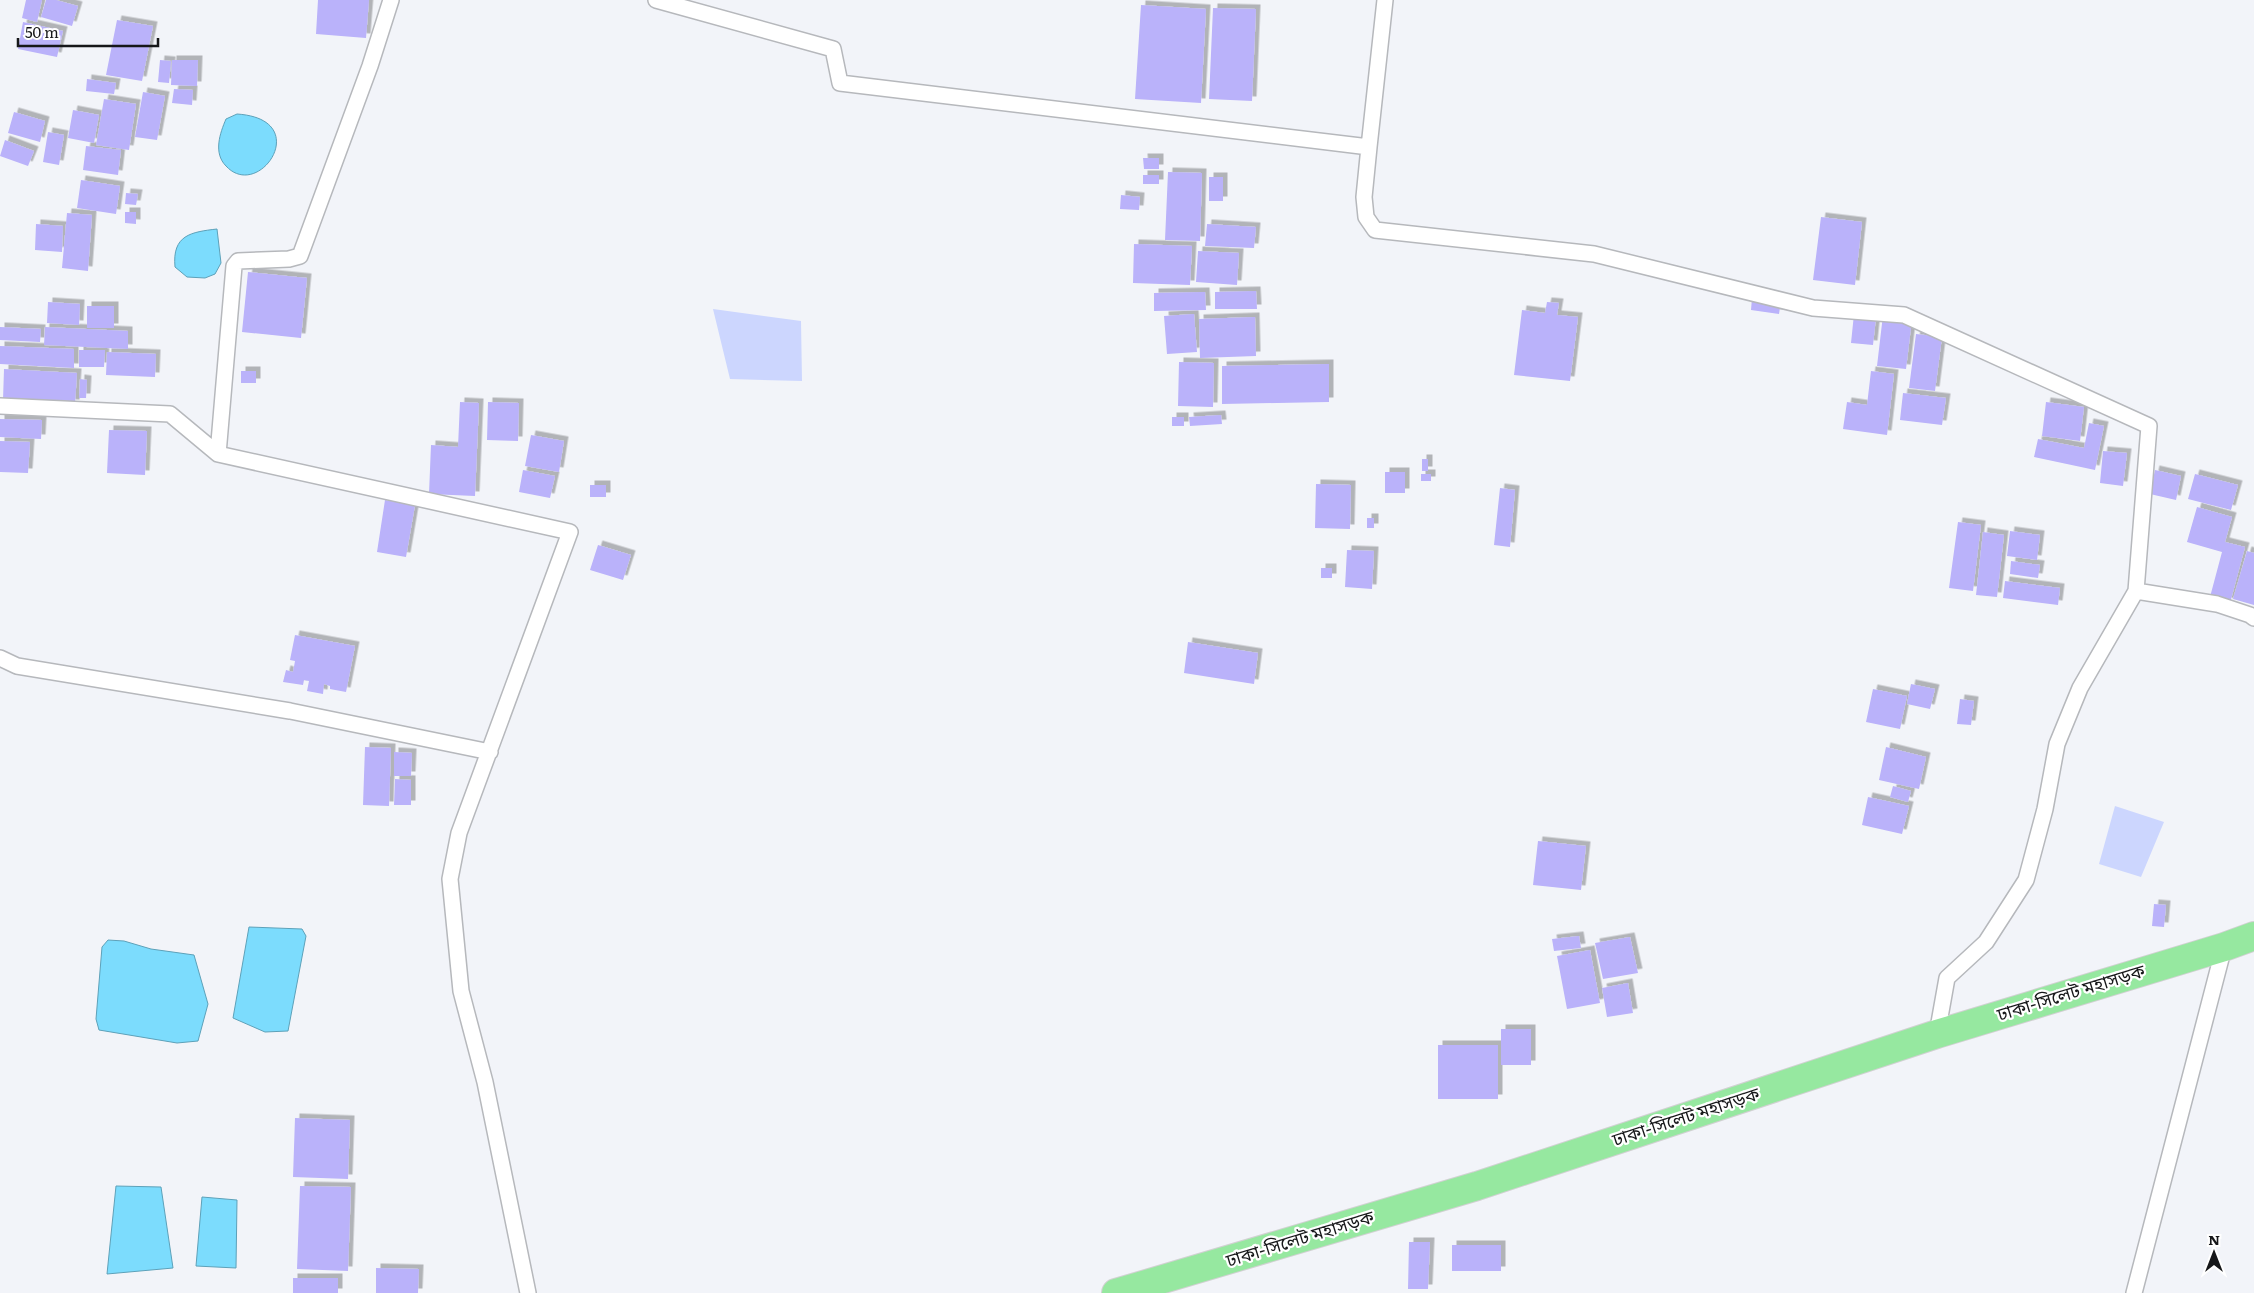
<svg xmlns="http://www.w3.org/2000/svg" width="2254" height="1293" viewBox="0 0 2254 1293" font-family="Literata,'Noto Sans Bengali',serif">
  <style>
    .green { fill: #ccd6fe }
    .water { fill: #7cdcfd; stroke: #5da1b9 }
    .building { fill: #bab2fa; filter: url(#shadow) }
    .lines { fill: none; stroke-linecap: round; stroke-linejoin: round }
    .street-casing { stroke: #b6b8bc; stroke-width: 18 }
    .highway-casing { stroke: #d0d1d1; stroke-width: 30 }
    .street { stroke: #fff; stroke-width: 15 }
    .highway { stroke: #96e8a0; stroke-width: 28 }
    .labels { text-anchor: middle; stroke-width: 4.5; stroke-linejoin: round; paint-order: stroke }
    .street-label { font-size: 18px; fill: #161719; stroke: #fff }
  </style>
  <defs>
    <filter id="shadow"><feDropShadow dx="4.5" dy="-4.5" stdDeviation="0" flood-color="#0004"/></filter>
  </defs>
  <rect width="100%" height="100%" fill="#f2f4f9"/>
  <!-- green -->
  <path class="green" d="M713,309L801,321L802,381L730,379Z
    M2115,806L2164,822L2141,877L2099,864Z"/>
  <!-- water -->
  <path class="water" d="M237,114C315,119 259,202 226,166C213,153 220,133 226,119Z
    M217,229L221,263L215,274L205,278L187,277L175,267C172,235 191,232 217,229Z
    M249,927L302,929L306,936L288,1031L265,1032L233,1018Z
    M108,940L124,941L151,949L194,955L208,1004L198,1041L177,1043L99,1030L96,1019L102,947Z
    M116,1186L161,1187L173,1268L107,1274Z
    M202,1197L237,1200L236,1268L196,1266Z"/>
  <!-- building -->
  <path class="building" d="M26,0H42L37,22L22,18Z
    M46,0H56L78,6L72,26L41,17Z
    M318,0H369L366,38L316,34Z
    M1141,5L1206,9L1201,103L1135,99Z
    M1213,8L1256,9L1252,101L1209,99Z
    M117,20L153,26L142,81L106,75Z
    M23,22L63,31L57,57L18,49Z
    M160,60L171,61L169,83L158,82Z
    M172,60H198L197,86L171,85Z
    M87,79L116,83L114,94L86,91Z
    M174,89L193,90L192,105L172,103Z
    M143,92L165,96L157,140L135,137Z
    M104,99L136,104L129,150L96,145Z
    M73,110L99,115L94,143L68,138Z
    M14,112L45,121L40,142L8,133Z
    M48,132L64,135L59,165L43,162Z
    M5,140L34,151L28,166L0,156Z
    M86,146L121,150L118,175L83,170Z
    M1143,158H1159V169H1144Z
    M1168,172L1202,173L1200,241L1165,240Z
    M1143,175H1159V184H1143Z
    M1209,177H1223V201H1209Z
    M81,180L120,186L116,214L77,208Z
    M126,193L138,194L136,205L125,204Z
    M1121,195L1140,197L1139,210L1120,209Z
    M125,212H136V224L125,223Z
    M67,213L92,215L88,271L62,268Z
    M1821,217L1862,222L1855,285L1813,280Z
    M36,224L63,226L62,252L35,250Z
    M1207,224L1256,227L1254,248L1205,246Z
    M1134,244L1192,246L1190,285L1133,283Z
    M1198,251L1239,253L1237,285L1196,282Z
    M248,272L307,278L301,338L242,332Z
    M1256,291L1257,309H1215V292Z
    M1205,292L1206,310L1154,311V293Z
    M1752,298L1781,301L1779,314L1751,310Z
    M48,302L80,304L79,325L47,323Z
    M1547,302L1559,303L1557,315L1578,317L1570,381L1514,375L1522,310L1545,313Z
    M87,306H114V328H87Z
    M1194,314L1197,352L1167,354L1164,316Z
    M1854,314L1876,317L1873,345L1851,343Z
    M1883,315L1912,319L1906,369L1877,366Z
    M1255,317L1256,356L1200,358L1199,319Z
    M0,327L41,329L40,342L0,340Z
    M45,327L128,331V349L44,345Z
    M1916,334L1942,337L1935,391L1909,388Z
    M0,346L74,349V368L0,364Z
    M79,350H105L104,367H79Z
    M107,352L156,354L155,377L106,375Z
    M1179,362L1214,363L1213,407L1178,406Z
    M1329,364V402L1222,404V366Z
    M4,369L77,373L75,404L3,400Z
    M241,371H256V383H241Z
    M1871,371L1894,374L1887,435L1843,429L1847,402L1867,405Z
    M80,379L87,380L86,398H79Z
    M1903,393L1946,398L1942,425L1900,420Z
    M460,402L479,403L475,496L429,494L431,445L458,447Z
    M488,402L519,403L518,441L487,440Z
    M2046,402L2084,407L2080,441L2042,436Z
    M1221,415L1222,424L1190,426L1189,417Z
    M1172,417H1184V426H1172Z
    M0,419L42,420L41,439L0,437Z
    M2089,423L2104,426L2095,470L2034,457L2038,439L2084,448Z
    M109,430L147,431L145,475L107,473Z
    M531,435L564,441L559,472L525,466Z
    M0,441L30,442L28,473L0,472Z
    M2103,451L2127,453L2123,486L2100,483Z
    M1422,459H1428V471H1422Z
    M523,470L555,476L550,498L519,492Z
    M2155,470L2181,476L2176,500L2150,494Z
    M1385,472H1405V493H1385Z
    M1421,474H1431V481H1421Z
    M2195,474L2238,485L2231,510L2188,499Z
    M1316,484L1351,485L1350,529L1315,528Z
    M590,485H606V497H590Z
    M1500,488L1515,490L1510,547L1494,545Z
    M385,500L415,505L406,557L377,552Z
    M2197,507L2232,517L2225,542L2245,547L2230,603L2210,597L2222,552L2187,542Z
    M1367,518H1374V528H1367Z
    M1958,522L1981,525L1973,591L1949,588Z
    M2010,531L2040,535L2037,560L2007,556Z
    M1983,532L2004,535L1997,597L1976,595Z
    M598,545L631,555L623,580L590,570Z
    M1347,550L1374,551L1372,589L1345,587Z
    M2247,551L2254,553V605L2233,599Z
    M2011,561L2040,565L2038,578L2010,574Z
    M1321,568H1332V578H1321Z
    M2005,581L2060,588L2058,605L2003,598Z
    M295,635L355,646L346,692L330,689V686L324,684L323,694L307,691L309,681L304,680L303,685L283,682L286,670L293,672L295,661L290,660Z
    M1188,642L1258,653L1254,684L1184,673Z
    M1911,684L1935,689L1930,709L1907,704Z
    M1873,689L1907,696L1900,729L1866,722Z
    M1960,699L1974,701L1971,725L1957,724Z
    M365,747L391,748L389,806L363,805Z
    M1886,747L1926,757L1919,789L1879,780Z
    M394,752L412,753L411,776H394Z
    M395,779L411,780V805H394Z
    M1893,786L1911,791L1908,802L1890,797Z
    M1868,797L1909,806L1902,834L1862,825Z
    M1538,841L1586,846L1581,890L1533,885Z
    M2154,904L2166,905L2164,927L2152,926Z
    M1579,936L1581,948L1554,951L1552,939Z
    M1630,937L1638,973L1603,979L1595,943Z
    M1590,950L1600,1003L1567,1009L1557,956Z
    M1628,983L1633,1013L1607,1017L1602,988Z
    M1501,1029H1531V1065H1501Z
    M1438,1045H1498V1099H1438Z
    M295,1118L350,1120L348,1179L293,1177Z
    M300,1186L351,1187L348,1271L297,1269Z
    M1409,1242H1430L1428,1289H1408Z
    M1452,1245H1501V1271H1452Z
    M376,1268L419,1269L418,1293H376Z
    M293,1278H338V1293H293Z"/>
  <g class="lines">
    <defs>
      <path id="street" d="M656,0L833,49L840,83L1369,147L1364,197L1366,217L1375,230L1594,254L1813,308L1904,315L2149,426L2136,591L2080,688L2057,744L2045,809L2026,880L1986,942L1947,978L1937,1034
        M1369,147L1385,0
        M0,406L170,414L218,454L570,532L459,833L450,879L461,991L485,1082L528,1293
        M218,454L234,266L238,261L289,259L300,256L370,66L391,0
        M2136,591L2217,604L2250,615L2254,618
        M0,658L17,666L290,711L490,752
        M2134,1293L2224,947"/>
      <path id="highway" d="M1116,1293L1477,1186L1937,1034L2224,947L2254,936"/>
    </defs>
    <!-- street casing -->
    <use href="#street" class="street-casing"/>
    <!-- highway casing -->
    <use href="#highway" class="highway-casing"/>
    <!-- street -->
    <use href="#street" class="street"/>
    <!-- highway -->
    <use href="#highway" class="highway"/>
  </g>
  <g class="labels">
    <!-- street labels -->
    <g class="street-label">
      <text transform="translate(2071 993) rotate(-17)" y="6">ঢাকা-সিলেট মহাসড়ক</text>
      <text transform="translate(1686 1117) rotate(-18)" y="6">ঢাকা-সিলেট মহাসড়ক</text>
      <text transform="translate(1300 1239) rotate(-17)" y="6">ঢাকা-সিলেট মহাসড়ক</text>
    </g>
  </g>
  <!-- north arrow -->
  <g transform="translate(2214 1253)" stroke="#ffffff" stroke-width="4" paint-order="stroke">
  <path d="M0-4L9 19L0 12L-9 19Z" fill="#161719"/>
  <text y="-8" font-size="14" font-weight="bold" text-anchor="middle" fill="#161719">N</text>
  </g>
  <!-- scale -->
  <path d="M18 38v8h140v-8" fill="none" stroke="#161719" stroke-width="2.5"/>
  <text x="25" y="38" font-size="15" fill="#161719" stroke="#ffffff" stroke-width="4" paint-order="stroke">50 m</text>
</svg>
